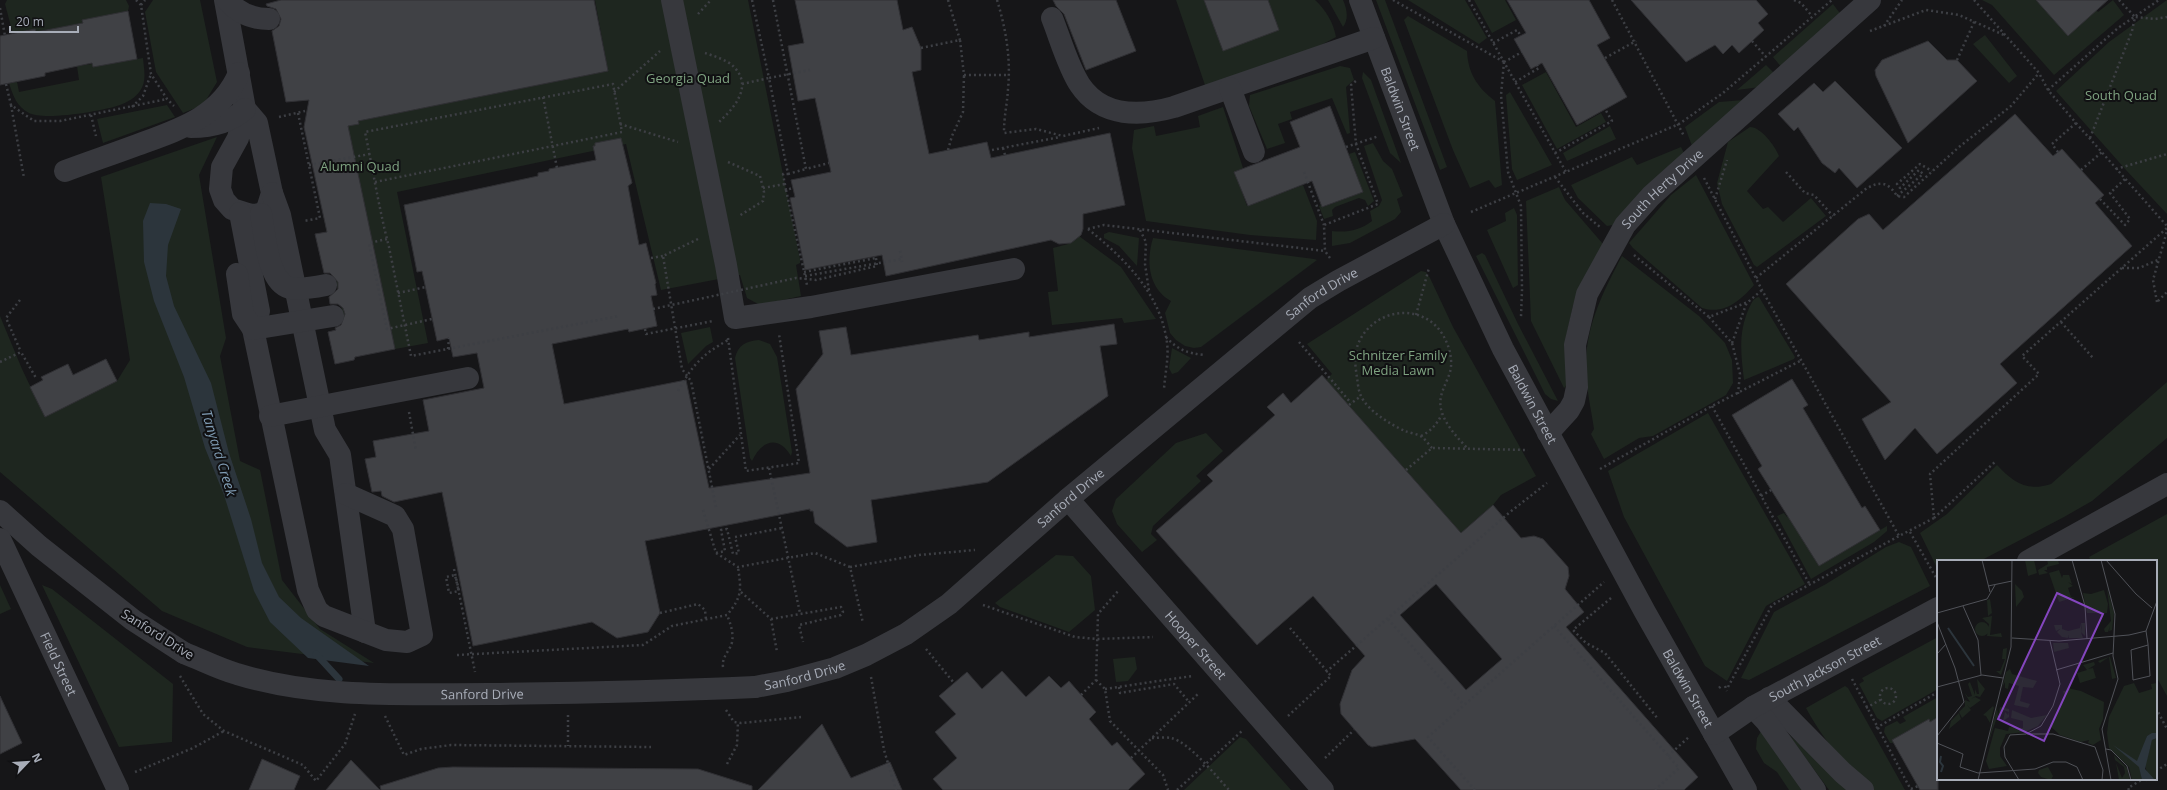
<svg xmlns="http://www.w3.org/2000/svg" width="2167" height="790" viewBox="0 0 2167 790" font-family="'Open Sans',sans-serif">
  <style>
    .green { fill: #1e261f }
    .water { fill: #2c353c }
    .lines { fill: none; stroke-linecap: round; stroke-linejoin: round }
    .stream { stroke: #2c353c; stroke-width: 7 }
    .building { fill: #404145; stroke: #303034; fill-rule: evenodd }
    .path { stroke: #3d3f44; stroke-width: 2.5; stroke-dasharray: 2 3; stroke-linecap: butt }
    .minor { stroke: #37383d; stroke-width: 22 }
    .path-bridge { stroke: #3d3f44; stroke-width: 2.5; stroke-dasharray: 2 3; stroke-linecap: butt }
    .minor-bridge { stroke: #37383d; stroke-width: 22 }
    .labels { text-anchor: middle; stroke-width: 4; stroke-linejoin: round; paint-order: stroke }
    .park-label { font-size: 13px; fill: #7fa381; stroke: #111113 }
    .street-label { font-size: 13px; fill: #a8adb8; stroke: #111113 }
    .water-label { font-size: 14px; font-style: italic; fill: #7f9bb3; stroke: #111113 }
    .inset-river { fill: none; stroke: #2c353c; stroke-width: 2 }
    .inset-road { fill: none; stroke: #505258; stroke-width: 1 }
    .view { fill: #8446be; fill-opacity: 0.15; stroke: #8446be; stroke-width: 2 }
    .inset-edge { fill: none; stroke: #a8adb8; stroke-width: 2 }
  </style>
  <rect width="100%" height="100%" fill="#161618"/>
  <!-- green -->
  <path class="green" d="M7,0H126L129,6L128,11L82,21L83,23L36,32L13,34L5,4Z
    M153,0H200L217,82L203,105L183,113L156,72L145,12Z
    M595,0H748L800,259V263L796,265L801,296L760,305L747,298L740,275L661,290L626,144L397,192L428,343L351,357L307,131L608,71Z
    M1176,0H1204L1223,51L1268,0H1315C1326,10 1333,22 1336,37L1310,51L1206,88Z
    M1328,0H1343C1347,9 1349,19 1343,27Z
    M1376,0H1385L1447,167L1440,170Z
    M1408,0H1465L1487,38L1479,44Z
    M1474,0H1505L1516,20L1492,33Z
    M1982,0H2036L2096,10L2098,12L2113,0L2124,15L2054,75L1992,5Z
    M2167,0V214L2126,170L2056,91L2109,42Z
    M1833,4L1842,16L1782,68L1773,57Z
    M1408,16L1467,51C1468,73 1477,87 1495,101L1502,185L1495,188L1489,180L1470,188L1453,150L1404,20Z
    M1985,35L2017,76L2009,83L1973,44Z
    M143,58C144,70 147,81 140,91C135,98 128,102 120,105C103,111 44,121 29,113C17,107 13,96 9,83L17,82L19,92L79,80L77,66L92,64L93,67Z
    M1766,65L1775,74L1760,87L1737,90Z
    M1340,66L1350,68L1354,80L1346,87L1350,133L1347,134L1332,98L1290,112L1292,119L1278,124L1285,143L1267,149L1249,106L1250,95Z
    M1363,72L1371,80L1401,163L1390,153L1362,78Z
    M1546,72L1576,127L1601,113L1606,122L1557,149L1522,85Z
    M1510,92L1552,165L1517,180L1512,169L1506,95Z
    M1744,100L1692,146L1685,127L1719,102Z
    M167,105L175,117L103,143L97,119Z
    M1223,107L1243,168L1235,172L1247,206L1303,185L1317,221L1316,240L1250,235L1146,221L1132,148L1134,130L1154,126L1156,136L1200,127L1198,116Z
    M1610,126L1616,139L1567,161L1563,153Z
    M1750,127C1761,127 1775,146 1779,156L1747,191L1763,209L1768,207L1783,222L1811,198L1826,216L1757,267L1754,265L1722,204L1717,183L1728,142Z
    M217,137L199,175L226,338L220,356L240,461L260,470L282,580L320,629L374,663L247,647L162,611L0,472V316L22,369L45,417L117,381L130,360L101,177Z
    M1373,143L1383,161L1392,169L1403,196L1397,199L1401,212L1395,219L1350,243L1332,246V231C1346,233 1361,230 1372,221L1370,211L1379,206L1382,200L1364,146Z
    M1681,147L1684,153L1613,225L1607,226L1578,198L1571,185L1632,157L1637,165Z
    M1355,152L1374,201L1368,206L1365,200L1359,198L1335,207L1332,210L1333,216L1324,219L1319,206L1321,205L1323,207L1363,192L1349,154Z
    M1696,175L1754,285C1740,301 1724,315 1702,308L1633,248L1629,243L1671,195Z
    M1559,187L1565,200L1603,244L1573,306L1566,337L1569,383L1564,388L1531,321L1526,201Z
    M1514,208L1517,215L1518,285L1513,288L1487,230L1506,221L1505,213Z
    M1109,232L1139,238L1137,266L1119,246L1104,238V234Z
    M1079,236L1121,267L1156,319L1124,323L1122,318L1052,325L1048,292L1058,291L1053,248L1068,244Z
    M1153,238L1314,259L1317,260L1201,347L1194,348L1185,346L1176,340L1170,333L1165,313L1171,301C1148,288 1146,261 1153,238Z
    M1482,253L1485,255L1518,324L1558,401L1551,399L1545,394L1476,256Z
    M1622,256L1699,316L1725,343L1732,360L1733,383L1726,395L1653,436L1639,438L1604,459L1591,434L1594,429C1591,408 1585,384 1586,362C1587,323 1604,290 1622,256Z
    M1421,271L1426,272L1430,278L1453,327L1536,476L1501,495L1493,505L1461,533L1326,380L1332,374L1307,344Z
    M1759,297L1795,357L1794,359L1744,380C1741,354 1738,333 1749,308C1752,303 1753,298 1759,297Z
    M710,327L713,342L706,346L688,364L681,333Z
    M759,340L770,344L777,357L792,452L791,456C778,434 761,441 752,461L750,458L735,358C738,345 746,341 759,340Z
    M1172,348L1191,358L1178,372L1172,374L1169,368Z
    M2167,382V438L2092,501L2064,517L1980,561H1938V570L1920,533L1947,514L1997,465C2013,482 2027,492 2051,484Z
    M1708,413L1805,584L1766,606L1727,681L1705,666L1624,517L1608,471Z
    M1206,433L1223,451L1196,476L1201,481L1153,526L1151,534L1157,540L1142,552L1117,524L1112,511L1116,499L1176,443Z
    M1784,513L1787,517L1789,516L1819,566L1887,526V531L1874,542L1811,579L1777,516Z
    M2167,514V696L2156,676V561H2091L2089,557Z
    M1899,542L1911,547L1930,586L1749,680L1741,678L1774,612L1826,584L1886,547Z
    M1056,555L1073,556L1091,576L1095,610L1069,632L1000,607L995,603Z
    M0,585L11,609L0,614Z
    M42,585L52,589L173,684L172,742L119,747Z
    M1938,637V689L1882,721L1877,718L1859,684L1864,681L1862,678Z
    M1135,657L1137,669L1128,681L1116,682L1113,659Z
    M1845,686L1848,688L1905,790H1874C1846,769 1823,739 1806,708Z
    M1938,697V717L1930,722L1929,719L1893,740L1894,743H1890L1884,732L1885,727L1897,721L1900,724L1906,721L1903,717Z
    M1763,728L1809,790H1789L1777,772L1764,763L1756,749L1757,738Z
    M1788,734L1851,790H1829Z
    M1240,737L1246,739L1291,790H1184Z"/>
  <!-- water -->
  <path class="water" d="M150,203L166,204L181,209L168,245L166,276L174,306L211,383L229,453L251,519L262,563L279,597L301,618L369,666L308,658L270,622L254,591L224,495L205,448L184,377L154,301L144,262L143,221Z"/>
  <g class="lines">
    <!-- stream -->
    <path class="stream" d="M316,654L339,679"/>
  </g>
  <!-- building -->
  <path class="building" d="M281,0H594L608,71L358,121L359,124L348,126L395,349L355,357L354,360L335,364L328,332L336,330L335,328L341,325L345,314L343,308L338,304H330L329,297L338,289V282L330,273H324L315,234L327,232L304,127L309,100L286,102L272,31L279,26L281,19L276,9L267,6L266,4Z
    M795,0H897L903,30L912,27L921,48V70L912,72L929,154L987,142L991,158L1110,133L1125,205L1083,214V229L1081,235L1071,243L1059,244L1051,240L886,276L882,255L805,270L790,198L795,197L791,180L831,172L815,98L798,101L788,46L804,43Z
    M1053,0H1116L1136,51L1086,70L1064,14L1056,6Z
    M1204,0H1268L1279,30L1223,51Z
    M1507,0H1589L1610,38L1597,45L1627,97L1577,125L1542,63L1531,69L1514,39L1526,33Z
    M1631,0H1756L1768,14L1758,23L1764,30L1739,53L1732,45L1723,54L1715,45L1686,62Z
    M2036,0H2108L2068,36Z
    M128,11L137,59L93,67L92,63L45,73V76L0,85V36L35,29L36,32L83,23L82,20Z
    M1928,41L1947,60H1957L1977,81L1908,143L1876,76L1875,70L1882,60Z
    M1835,81L1902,148L1857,188L1839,168L1835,173L1822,163L1798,127L1794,131L1778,114L1814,83L1823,92Z
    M1330,106L1363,192L1322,207L1312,181L1248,206L1234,172L1300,147L1290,122Z
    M2015,114L2053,156L2062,149L2081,170L2104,195L2095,203L2132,246L2000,364L2017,383L1937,454L1915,428L1885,460L1862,419L1891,402L1786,284L1858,219L1869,214L1883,230Z
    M621,138L632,183L628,186L639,245L646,243L656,283L655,284L657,295L651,296L657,326L629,332L628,329L552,344L564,404L686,380L709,488L810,473L796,389L823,354L819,331L846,327L851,355L978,335L979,340L1029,332V337L1114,324L1117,344L1100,346L1108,396L988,482L871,500L877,542L847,547L815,523L813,511H810V509L645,541L660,613L648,632L617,638L592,622L473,646L442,492L394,502L382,496L381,491L372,492L365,459L376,457L373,441L429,431L423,400L484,388L477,353L453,357L449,338L437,341L422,271L417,272L404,205L538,176V173L549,171V169L596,160L593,146H595V143Z
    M106,359L117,381L45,417L30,387L43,380L41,377L68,364L73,375Z
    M1322,375L1461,533L1493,505L1521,538L1534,536L1543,539L1568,567L1569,576L1565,589L1584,612L1566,627L1698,777L1684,790H1461L1415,739L1372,747L1368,745L1341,714L1340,704L1352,670L1365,656L1313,596L1257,645L1156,531L1213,481L1207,475L1275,415L1267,407L1283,393L1291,403ZM1436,584L1502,659L1466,690L1400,615Z
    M1792,379L1808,405L1803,408L1862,508L1865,506L1880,530L1819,566L1758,469L1762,466L1732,415Z
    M1002,671L1026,697L1049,676L1061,688L1069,681L1096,712L1089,719L1112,746L1117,742L1145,774L1128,790H943L933,779L957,758L935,732L956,714L939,696L967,672L982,689Z
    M0,696L22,743L0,754Z
    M1938,717V790H1920L1892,740L1929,719L1930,722Z
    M822,724L851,778L890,762L902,790H758Z
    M262,759L300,776L294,790H249Z
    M351,760L380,790H326Z
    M453,767L698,769L752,786V790H381L380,786L438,768Z"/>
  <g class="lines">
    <!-- path -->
    <path class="path" d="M136,0L141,5L151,74L167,99L174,106
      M752,0L769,78L810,70
      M773,0L806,169L829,163
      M948,0L960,40
      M997,0C1006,29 1011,59 1008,89C1007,106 1004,115 1004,133L1036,129L1063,136L1099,128
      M1393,0L1504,62
      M1469,0L1566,172
      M1612,0L1684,136
      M1794,0L1801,3L1812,16
      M1974,0L2039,73L2048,90L2076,123L2167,226
      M2119,0L2135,17
      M141,5L145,0
      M0,8L5,36
      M698,14L711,0
      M1884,26L1902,0
      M1870,31L1926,10L1959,15L2004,35
      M1752,41L1766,57
      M1493,43L1517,30L1521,36
      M921,48L960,40L964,75H1008
      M705,53C714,56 727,60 733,66C754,86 734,108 719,122
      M1605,58L1636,41
      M1957,60L1975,20
      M1504,62L1501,95L1508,172L1521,206L1522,290L1521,317
      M1504,62L1522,52
      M1515,82L1539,68L1537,65
      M6,84L11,105L34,121H60L167,99
      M742,84L769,78L788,174H783L786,190L793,188
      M2048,90L2118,28L2159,0
      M614,92L660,51
      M543,97L557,168
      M11,105L24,178
      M132,107L143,96L151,74
      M298,113L320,218L304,221
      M91,115L96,136
      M279,117L305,111
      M620,124L678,142
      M2090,138L2132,31L2135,17L2155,19L2167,17
      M1346,147L1379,136
      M1003,148L1005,155
      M948,150L952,136L963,112L964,75
      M992,150L1060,137
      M2058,152L2052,144L2076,123
      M1555,153L1612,121L1605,109
      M728,162L760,176L764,192L763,201L739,216
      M309,165L370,154
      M2116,169L2167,154
      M2081,170L2102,152
      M1304,172L1324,225
      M1786,172L1805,193L1814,195L1833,216
      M788,174L806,169
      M1555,177L1583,213L1600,227
      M1704,178L1762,290L1899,536L1934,518L1930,474L2039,374L2022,356L2167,228
      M375,182L622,132L613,84L365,132C373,170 379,209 389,247L411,356L619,316
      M763,188L785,184
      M786,190L807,285
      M1897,196L1923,174L1919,170L1900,188L1897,184L1920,164L1932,171
      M1715,199L1727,160
      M2100,199L2125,225L2130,219L2110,193L2125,179
      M1471,212L1679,124L1723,93L1832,0
      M1088,229L1104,225L1325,251
      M1088,229C1125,259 1161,294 1167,343C1169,357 1165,374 1164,389
      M1140,230L1146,242L1145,264L1149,291
      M387,239L369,243L387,329L432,319
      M698,239L663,256L682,369L691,381L716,507
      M1634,255L1709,317L1748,302L1762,290
      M651,258L663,256
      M1330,258L1325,251L1324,225L1378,204L1356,144L1351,85L1357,80
      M2122,268H2139L2158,260
      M804,272L876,258
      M805,276L902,259
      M1756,278L1867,188C1881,181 1888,182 1897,196L1904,197L1959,147L2011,106L2039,73
      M398,293L426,287
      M20,300L6,318L21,352
      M2158,301L2167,292
      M2157,302L2153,280L2167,231
      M1416,315L1429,268
      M1709,317L1732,343L1740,374L1738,394
      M2061,322L2093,358
      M645,329L646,334L713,321
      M1166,337C1178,350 1187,353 1204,355
      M728,338L746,471L799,463L779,334
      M1299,342L1351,403
      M1732,343L1747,302
      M448,349L449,338
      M0,362L21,352L36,378
      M678,391C693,364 702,355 728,340
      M1349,405L1361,396
      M1712,406L1810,585
      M409,412L416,451
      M1421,436C1431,431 1437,424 1442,414
      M1432,448C1429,445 1426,440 1422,437C1418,434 1410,433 1405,431C1391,425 1367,410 1361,396C1358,390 1358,383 1357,378C1356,371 1355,363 1355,357C1359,317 1409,298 1437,327C1447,338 1454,357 1450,372C1446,385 1438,395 1441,409C1445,425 1457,437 1468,449
      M769,468L800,613
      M709,469L740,435
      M1600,469L1712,406L1802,360
      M1406,470L1432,448L1528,450
      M1761,496L1771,490
      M703,510L716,553L738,567L815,553L850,567L863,623
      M1934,518L1996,461
      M1910,532L1938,581
      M716,553L725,551L721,530L727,529L733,554L739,553L735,537L782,528
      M850,567L919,555L975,550
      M454,569L459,591L449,593L446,577L455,575L458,588
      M741,592L771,619L777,652
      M1611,598L1573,630L1586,643L1605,653L1658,719
      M983,605L1075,637L1097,639L1153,637
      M660,613L698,604L705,610L706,620
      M771,619L841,607L843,612L841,615L799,625L803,642
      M1388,619L1464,705
      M1554,626L1679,768L1655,790
      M926,649L954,683
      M457,655L643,645L672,626L727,615C743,596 741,589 738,567
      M723,667C722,659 726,655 729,649C736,640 731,624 727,615
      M1326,672L1510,512L1547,483
      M180,676L203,714L224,731L303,765L316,781L345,744L355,714
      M871,677L884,750L896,790
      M1852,679L1911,790
      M1096,680L1105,689L1110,721L1163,775L1168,790
      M1725,686L1727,691
      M1119,687L1120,693L1174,684L1189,702
      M1728,687L1772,605L1899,536
      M1880 696a8 8 0 1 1 16 0a8 8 0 1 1-16 0Z
      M1719,688L1722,685
      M1105,689L1192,676
      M1081,695L1096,680L1098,614L1118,591
      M1866,708L1880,700
      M2156,708L2167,729
      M726,710L734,722L741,723L801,717
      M568,715V746
      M385,716L404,755L421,749L451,745L651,747
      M1288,716L1331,676L1290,628
      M1876,728L1938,692
      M1152,738C1158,738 1165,737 1171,738C1188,741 1217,777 1229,790
      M1668,756L1690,736
      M1131,758L1199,693
      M1325,758L1354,730
      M727,764L737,745L738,722
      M2156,771L2167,764
      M135,772L193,748L224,731
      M2146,779L2149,783
      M1911,789L1918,786
      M1177,790L1242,731
      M1475,790L1428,737L1604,582
      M2129,790L2128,788L2143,779"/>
    <!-- minor -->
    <g class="minor">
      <path d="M225,0L245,109L238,138L222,167L220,189L224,200L232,209L251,215L261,214L267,209L272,193L257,123L245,109"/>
      <path d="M227,0C238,13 253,19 269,19"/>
      <path d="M672,0L726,265L735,318L811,307L1014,269"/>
      <path id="s1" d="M1360,0L1444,224L1503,349L1645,612L1746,790"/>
      <path d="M1052,18C1060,38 1068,67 1080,85C1102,118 1142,116 1174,107L1374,38"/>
      <path d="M1230,88L1254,152"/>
      <path d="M191,127C211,127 230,123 245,109"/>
      <path d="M65,171C89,162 113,154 137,145C178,130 221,117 239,73"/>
      <path d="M272,193L280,215L325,430L340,455L365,632"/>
      <path d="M240,213L259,311L253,329L308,590L317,610L324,616L386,640L407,642L422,635L403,529L395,516L346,494"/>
      <path d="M261,214C265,234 267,282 290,288C300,290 316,287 326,285"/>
      <path d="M237,274L243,314L253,329L333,316"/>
      <path d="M270,416L468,378"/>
      <path id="s2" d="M1548,433L1569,410L1574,401L1577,387L1575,345L1587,294L1625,225L1651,196L1870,0"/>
      <path id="s3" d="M1068,499L1323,790"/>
      <path d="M0,511L39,546L133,620L184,653"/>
      <path id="s4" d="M0,539L118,790"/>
      <path d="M2028,561L2167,484"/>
      <path id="s5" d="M755,687L787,681L835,668L866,655L906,634L949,604L1068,499L1310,298L1338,281L1444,224"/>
      <path d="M1769,698L1843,773L1863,790"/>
      <path d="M1753,707L1766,721L1815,790"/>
      <path id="s6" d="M1714,734L1753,707L1938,608"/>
    </g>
    <!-- path-bridge -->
    <path class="path-bridge" d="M900,251L902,262
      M653,309L796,278L816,280L877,266L876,258
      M458,588L475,672"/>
    <!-- minor-bridge -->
    <path class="minor-bridge" id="s7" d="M184,653C202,660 219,669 237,674C318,699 406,694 489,694C578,693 667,691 755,687"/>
  </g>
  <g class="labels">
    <!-- park labels -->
    <g class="park-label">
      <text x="688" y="83">Georgia Quad</text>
      <text x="2121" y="100">South Quad</text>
      <text x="360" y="171">Alumni Quad</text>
      <text x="1398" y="360">Schnitzer Family<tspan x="1398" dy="15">Media Lawn</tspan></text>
    </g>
    <!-- street labels -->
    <g class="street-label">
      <text dy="5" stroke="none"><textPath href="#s1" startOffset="116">Baldwin Street</textPath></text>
      <text dy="5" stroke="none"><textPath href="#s2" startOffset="281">South Herty Drive</textPath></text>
      <text dy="5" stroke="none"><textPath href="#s5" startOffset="699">Sanford Drive</textPath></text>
      <text dy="5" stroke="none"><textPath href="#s1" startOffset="440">Baldwin Street</textPath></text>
      <text dy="5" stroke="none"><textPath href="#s5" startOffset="375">Sanford Drive</textPath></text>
      <text transform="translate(158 634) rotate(32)" y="5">Sanford Drive</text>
      <text dy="5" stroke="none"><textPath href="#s3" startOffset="194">Hooper Street</textPath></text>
      <text dy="5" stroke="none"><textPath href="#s4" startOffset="138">Field Street</textPath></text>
      <text dy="5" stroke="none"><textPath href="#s6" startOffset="129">South Jackson Street</textPath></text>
      <text dy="5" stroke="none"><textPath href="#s5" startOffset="51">Sanford Drive</textPath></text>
      <text dy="5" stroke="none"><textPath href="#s1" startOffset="764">Baldwin Street</textPath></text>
      <text dy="5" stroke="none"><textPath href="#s7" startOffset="304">Sanford Drive</textPath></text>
    </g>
    <!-- water labels -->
    <g class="water-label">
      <text transform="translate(219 453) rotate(73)" y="5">Tanyard Creek</text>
    </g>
  </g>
  <!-- overview -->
  <g transform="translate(1937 560)">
    <rect width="220" height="220" fill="#161618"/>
    <path d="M88,0H97L100,13L91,16ZM110,0H121L122,4L110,7V10H107L111,13L102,15L101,10L111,4ZM122,10L125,18L126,15H132L135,24L131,22L136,26L131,28L134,37H138L122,42L112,13ZM78,24L85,31L87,37L79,47ZM170,28L177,53L175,70L172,71L173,66L171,72H168L167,69L174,61ZM167,30L171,44L170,53H150L146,33L154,34ZM53,39L55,53L51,56L50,40L28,47ZM55,56L53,75L64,73L65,77L50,76L52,64L45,58ZM38 69a7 7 0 1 1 14 0a7 7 0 1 1-14 0ZM143,63L145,72L144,63H148V76L144,72L146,78H132V75L131,78L125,77L120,72L123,69L119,71L117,65H125V69L131,71L143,68ZM131,83L132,88L117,92L116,83ZM70,88L69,100L64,115L59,111H63L68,99H65L66,89ZM172,97H173L179,118L175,119L172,97L163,103L161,101ZM157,102L158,105L151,109L156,108L159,118L143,123L140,113L150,110L146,105ZM73,109L75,114L100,121L96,128L86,127L83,141L93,144L91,148L77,145L82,126L72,123L71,129L68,128V122L65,128L69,112ZM40,119L48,129L43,137L39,136L34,139L38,137L44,140L33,148L30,145L34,150L25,158L22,152L28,146V140L33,142L27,132L31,137L35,136L31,124L33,122L38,135V129L40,134H42ZM197,123L202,133L215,129L214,124L220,123V173L210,176L202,202L205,220H195L192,207L172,188L170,173L172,157L187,126ZM130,128L144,131L167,142L166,159L162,169L164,180L156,185L151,183L152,180L144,182L123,175L113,166L128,137L126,131H129ZM56,146L57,148L53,163L49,156L46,155ZM60,147L61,156L63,147L72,149V157L66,161L68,152L71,155L72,152L64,149V158L60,157L51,184ZM75,150L94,158L110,155L101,166L88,172L69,174L63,188V196L70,206L52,209L49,201L58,168L71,171L72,167L86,168V161L74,158ZM22,153L24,159L12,169L14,161ZM220,178V220H218L210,213L208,205L215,180ZM177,195L190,208L193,220H182L179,203L185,218L188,213L187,207L178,200ZM111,207L116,216L114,220L104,217L101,213L102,210Z" fill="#1e261f"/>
    <path d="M215,173H220V178L215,180L208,209L218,220H205L202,207L176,185L200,201L210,176Z" fill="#2c353c"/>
    <path class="inset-river" d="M11,68L37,106M4,196L3,202L6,206L4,212"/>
    <path class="inset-road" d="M45,0L53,32M135,0L148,46L150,79M164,0L178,54L176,96L181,119L165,169L174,220M169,0L199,34L215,48M51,26L75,21M26,46L41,80L44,115M0,53L50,39L58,25M0,62L18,108L27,142L0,176M209,71L211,84L213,116L196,120L194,90L211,85M209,71L220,41M75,78L122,81L192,75L209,71M0,94L9,84M119,110L176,93M0,127L45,115L66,118M90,174H116L158,187L166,210L165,220M0,183L26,194L23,207L41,213L98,209L116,202H129L140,207L146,220M169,189L174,190L190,206L194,220M41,220L74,87L75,0M82,220L68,197L67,187L73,175L89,174L104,166L116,146L123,124L113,81"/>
    <path class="view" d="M120,33L166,54L107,181L61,159Z"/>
    <rect width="220" height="220" class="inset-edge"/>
  </g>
  <!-- north arrow -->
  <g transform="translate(28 762) rotate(65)" stroke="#111113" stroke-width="3" paint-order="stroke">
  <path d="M0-3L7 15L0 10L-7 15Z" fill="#a8adb8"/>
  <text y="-6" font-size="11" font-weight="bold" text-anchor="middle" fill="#a8adb8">N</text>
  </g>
  <!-- scale -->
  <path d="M10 26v6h68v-6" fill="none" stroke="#a8adb8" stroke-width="2"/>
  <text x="16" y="26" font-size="12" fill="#a8adb8" stroke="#111113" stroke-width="3" paint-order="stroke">20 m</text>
</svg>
